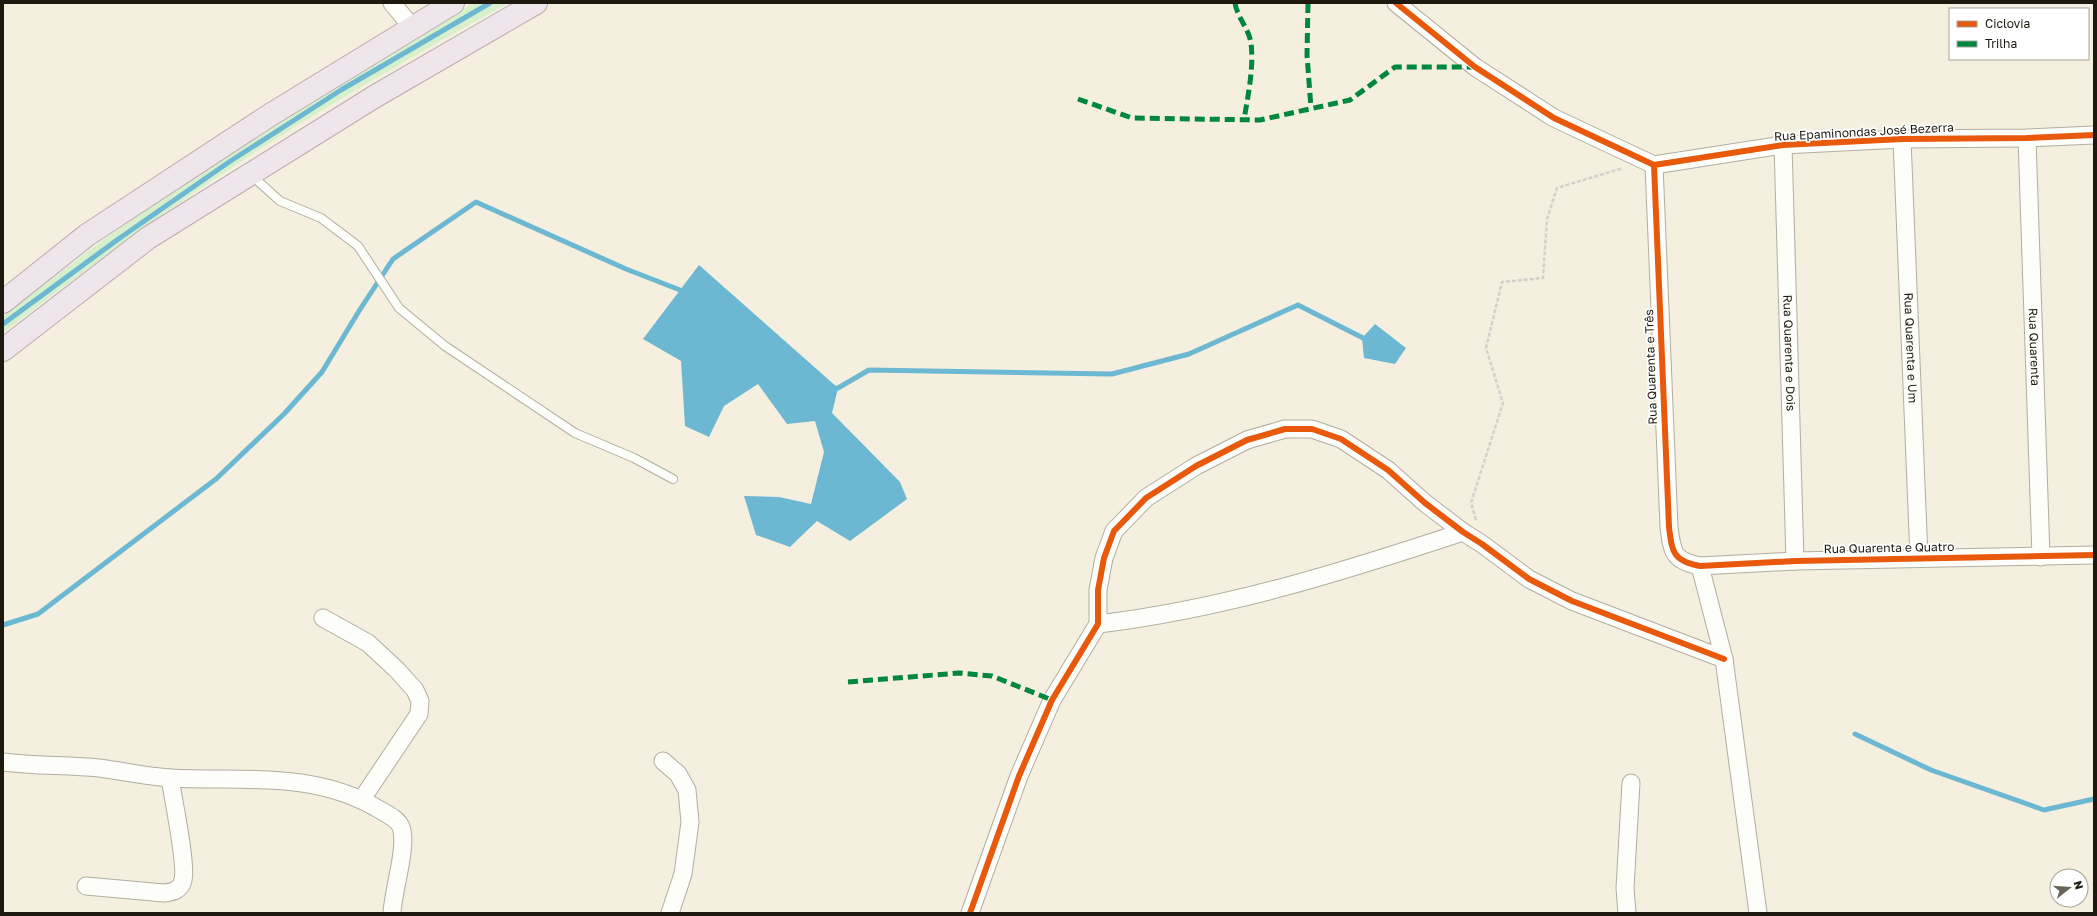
<svg xmlns="http://www.w3.org/2000/svg" width="2097" height="916" viewBox="0 0 2097 916" font-family="'Golos Text',sans-serif">
  <style>
    .green { fill: #d8efcc }
    .water { fill: #6cb8d2 }
    .lines { fill: none; stroke-linecap: round; stroke-linejoin: round }
    .stream { stroke: #6cb8d2; stroke-width: 5 }
    .service-casing { stroke: #b1aea1; stroke-width: 10 }
    .minor-casing { stroke: #b1aea1; stroke-width: 19 }
    .trunk-casing { stroke: #bbacb1; stroke-width: 24 }
    .path { stroke: #d3d1cc; stroke-width: 2.5; stroke-dasharray: 4 2; stroke-linecap: butt }
    .service { stroke: #fdfdfa; stroke-width: 8 }
    .minor { stroke: #fdfdfa; stroke-width: 17 }
    .trunk { stroke: #efe6ec; stroke-width: 22 }
    .quiet { stroke: #00873e; stroke-width: 5; stroke-dasharray: 10 5; stroke-linecap: butt }
    .cycleway-casing { stroke: #fff; stroke-width: 8 }
    .cycleway { stroke: #e8590c; stroke-width: 6 }
    .labels { text-anchor: middle; stroke-width: 3.5; stroke-linejoin: round; paint-order: stroke }
    .street-label { font-size: 12px; fill: #1d190f; stroke: #fff }
  </style>
  <rect width="100%" height="100%" fill="#f4efdf"/>
  <!-- green -->
  <path class="green" d="M474,3H508C426,49 344,95 265,146C175,204 88,267 3,333V316L103,240L190,180L405,41Z"/>
  <!-- water -->
  <path class="water" d="M699,265L838,388L832,413L900,482L907,499L850,541L817,521L790,547L756,535L744,496L779,497L811,504L824,452L815,421L787,424L758,384L724,406L709,437L685,426L681,361L643,339Z
    M1375,324L1406,348L1395,364L1364,358L1362,338Z"/>
  <g class="lines">
    <!-- stream -->
    <path class="stream" d="M3,324L117,240L229,162L341,90L490,3
      M831,388H838L869,370L1112,374L1189,354L1298,305L1367,340
      M3,625L38,614L216,479L284,414L322,372L359,311L393,259L476,202L626,269L680,290L685,295
      M1855,734L1931,770L2044,810L2094,799"/>
    <defs>
      <path id="service" d="M251,175L280,201L321,218L358,246L399,308L445,346L575,433L634,458L673,479"/>
      <g id="minor">
        <path d="M392,3L412,27"/>
        <path d="M1396,3L1475,67L1554,118L1654,165L1783,145L1902,139L2027,138L2094,135"/>
        <path id="s1" d="M2027,138L2041,557"/>
        <path id="s2" d="M1902,139L1919,558"/>
        <path id="s3" d="M1783,145L1795,561"/>
        <path d="M1654,165L1669,527C1672,552 1673,561 1700,566L1795,561L2094,555"/>
        <path d="M1700,566L1724,659L1758,913"/>
        <path d="M323,618L368,643L397,670L415,690L420,701L419,714L362,799"/>
        <path d="M1098,624C1224,609 1342,572 1463,532"/>
        <path d="M663,761L678,774L687,790L690,822L683,874L670,913"/>
        <path d="M3,762C35,766 67,765 99,768C123,771 147,777 171,778C243,782 314,770 380,810C387,814 398,819 401,827C408,846 393,890 392,913"/>
        <path d="M86,886L164,893C173,892 181,890 183,880C187,865 173,798 170,778"/>
        <path d="M970,913L1019,776L1052,700L1098,624V590L1104,558L1114,531L1146,498L1196,466L1247,440L1285,429H1312L1341,439L1388,470L1425,503L1463,532L1482,544L1529,579L1572,601L1724,659"/>
        <path d="M1627,913L1625,888L1631,783"/>
      </g>
      <path id="trunk" d="M3,302L87,235L270,115L453,3
        M3,350L148,238L374,97L536,3"/>
    </defs>
    <!-- service casing -->
    <use href="#service" class="service-casing"/>
    <!-- minor casing -->
    <use href="#minor" class="minor-casing"/>
    <!-- trunk casing -->
    <use href="#trunk" class="trunk-casing"/>
    <!-- path -->
    <path class="path" d="M1476,520L1471,503L1503,403L1486,348L1502,282L1543,278L1547,219L1557,188L1623,168"/>
    <!-- service -->
    <use href="#service" class="service"/>
    <!-- minor -->
    <use href="#minor" class="minor"/>
    <!-- trunk -->
    <use href="#trunk" class="trunk"/>
    <!-- quiet -->
    <path class="quiet" d="M1235,3C1237,17 1249,29 1251,43C1254,68 1248,95 1244,120
      M1308,3L1307,55L1311,108
      M1078,99L1132,118L1260,120L1350,100L1395,67H1475
      M848,682L959,673L992,676L1052,700"/>
    <defs>
      <path id="cycleway" d="M1396,3L1475,67L1554,118L1654,165L1783,145L1902,139L2027,138L2094,135
        M1654,165L1669,527C1672,552 1673,561 1700,566L1795,561L2094,555
        M970,913L1019,776L1052,700L1098,624V590L1104,558L1114,531L1146,498L1196,466L1247,440L1285,429H1312L1341,439L1388,470L1425,503L1463,532L1482,544L1529,579L1572,601L1724,659"/>
    </defs>
    <!-- cycleway casing -->
    <use href="#cycleway" class="cycleway-casing"/>
    <!-- cycleway -->
    <use href="#cycleway" class="cycleway"/>
  </g>
  <g class="labels">
    <!-- street labels -->
    <g class="street-label">
      <text transform="translate(1864 132) rotate(-3)" y="4">Rua Epaminondas José Bezerra</text>
      <text dy="4" stroke="none"><textPath href="#s1" startOffset="209">Rua Quarenta</textPath></text>
      <text dy="4" stroke="none"><textPath href="#s2" startOffset="209">Rua Quarenta e Um</textPath></text>
      <text dy="4" stroke="none"><textPath href="#s3" startOffset="208">Rua Quarenta e Dois</textPath></text>
      <text transform="translate(1651 367) rotate(-92)" y="4">Rua Quarenta e Três</text>
      <text transform="translate(1889 548) rotate(-1)" y="4">Rua Quarenta e Quatro</text>
    </g>
  </g>
  <!-- border -->
  <rect width="2097" height="916" fill="none" stroke="#1d190f" stroke-width="8"/>
  <!-- legend -->
  <rect x="1949" y="8" width="140" height="52" fill="#ffffff" stroke="#a5a39f"/>
  <rect x="1957" y="21" width="20" height="6" fill="#e8590c" stroke="#a5a39f"/>
  <text x="1985" y="28" font-size="12" fill="#1d190f">Ciclovia</text>
  <rect x="1957" y="41" width="20" height="6" fill="#00873e" stroke="#a5a39f"/>
  <text x="1985" y="48" font-size="12" fill="#1d190f">Trilha</text>
  <!-- north arrow -->
  <g transform="translate(2069 888) rotate(73)"><circle r="19" fill="#ffffff" stroke="#a5a39f"/>
  <path d="M0-3L7 15L0 10L-7 15Z" fill="#686458"/>
  <text y="-6" font-size="11" font-weight="bold" text-anchor="middle" fill="#1d190f">N</text>
  </g>
</svg>
